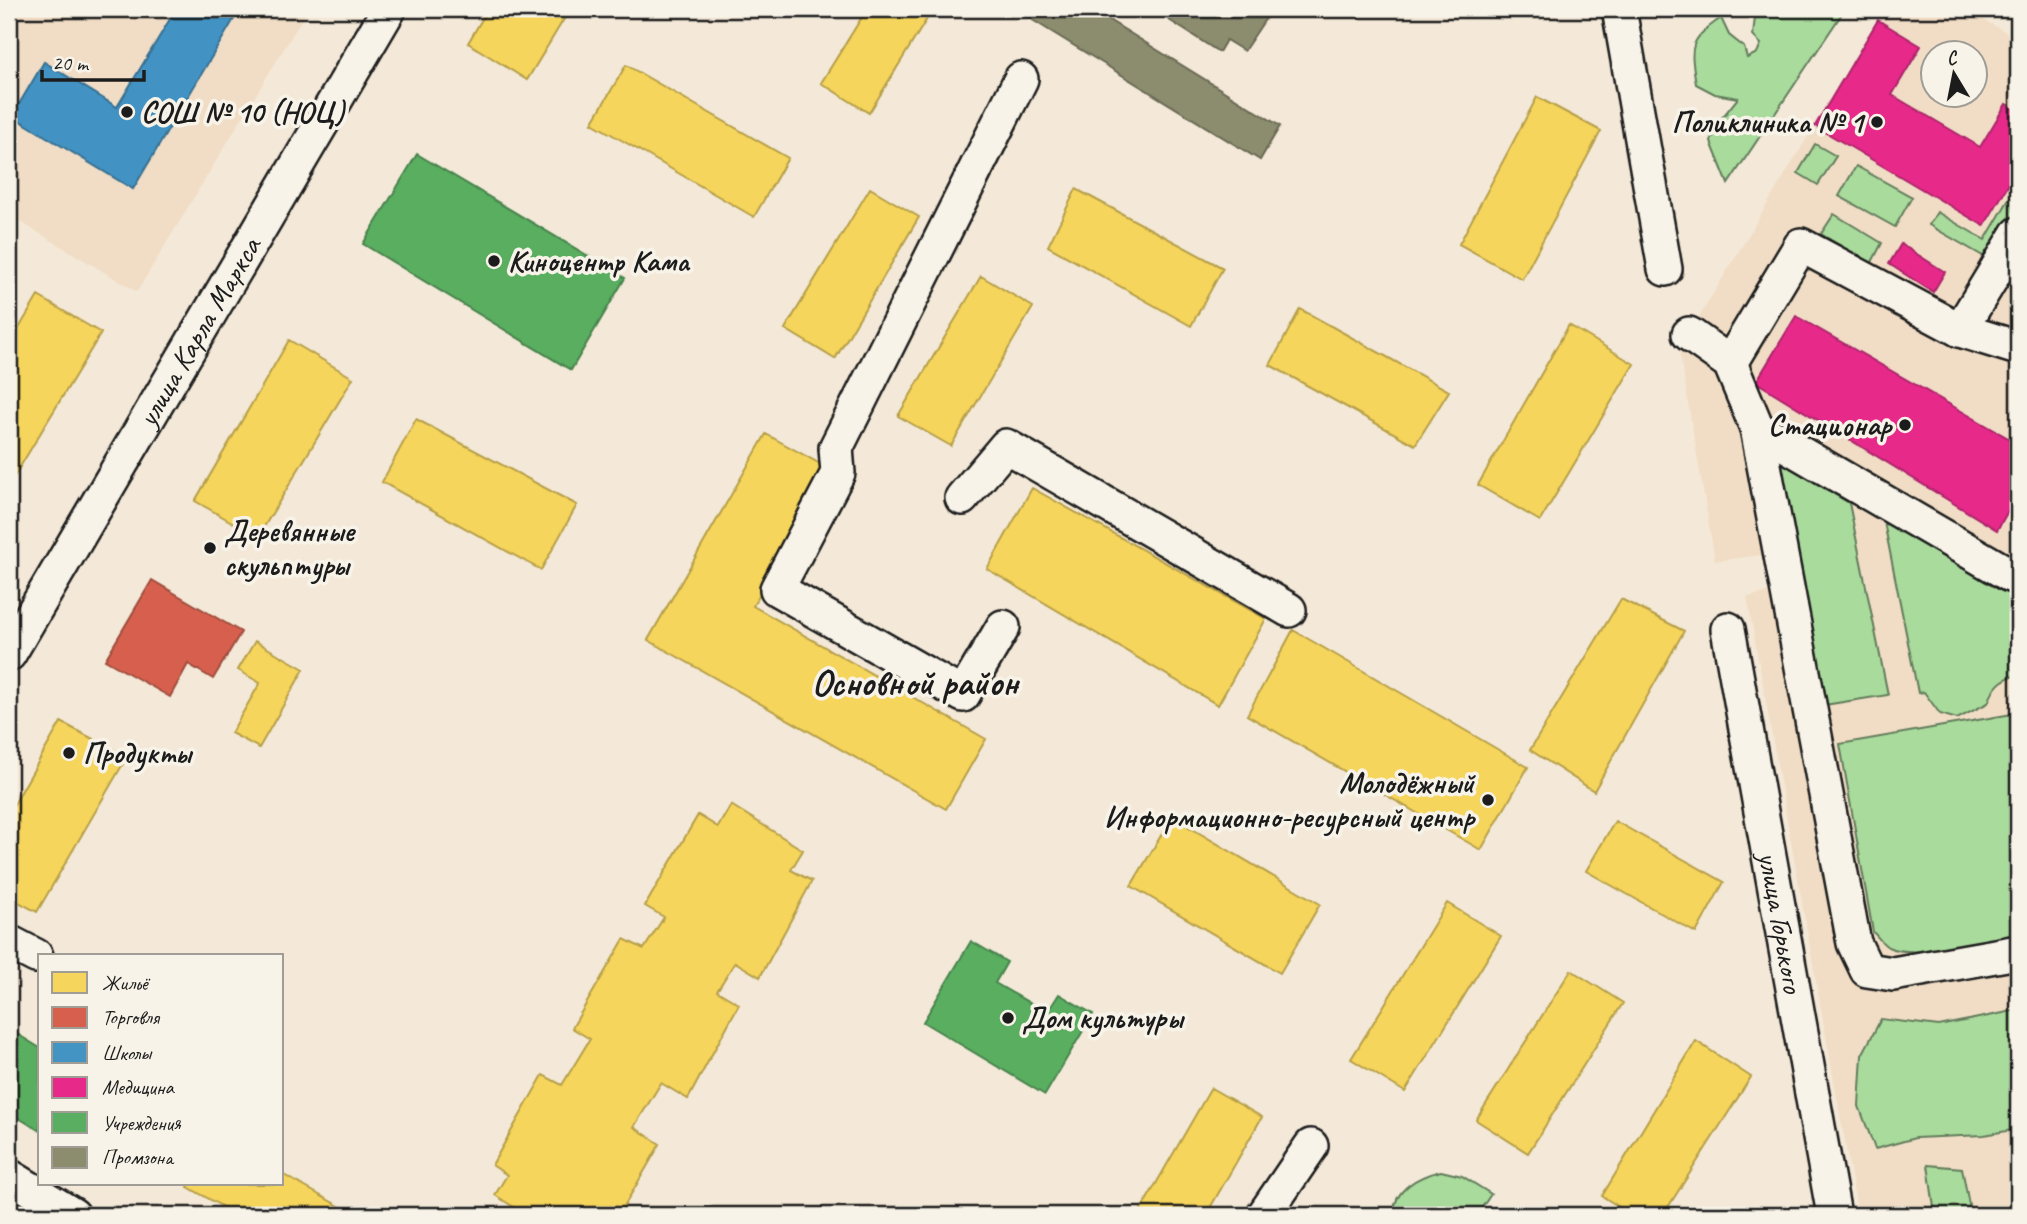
<svg xmlns="http://www.w3.org/2000/svg" width="2027" height="1224" viewBox="0 0 2027 1224" font-family="Caveat,sans-serif">
  <style>
    .built { fill: #f1ddc5; fill-rule: evenodd }
    .green { fill: #a9db9c; stroke: #627c5c; stroke-width: 2 }
    .homes { fill: #f6d55c; stroke: #b59e49; stroke-width: 2 }
    .shops { fill: #d6604d; stroke: #9e4c3e; stroke-width: 2 }
    .schools { fill: #4393c3; stroke: #376f91; stroke-width: 2 }
    .health { fill: #e7298a; stroke: #aa2569; stroke-width: 2 }
    .public { fill: #5aae61; stroke: #47824c; stroke-width: 2 }
    .industry { fill: #8c8c6e; stroke: #6a6a55; stroke-width: 2 }
    .lines { fill: none; stroke-linecap: round; stroke-linejoin: round }
    .minor-casing { stroke: #1c1c1c; stroke-width: 38 }
    .minor { stroke: #f7f3e8; stroke-width: 33 }
    .poi-dot { fill: #1c1c1c; stroke: #f7f3e8; stroke-width: 2.5 }
    .labels { text-anchor: middle; stroke-width: 7; stroke-linejoin: round; paint-order: stroke }
    .poi-label { font-size: 30px; font-weight: bold; fill: #1c1c1c; stroke: #f7f3e8; text-anchor: start }
    .street-label { font-size: 30px; fill: #1c1c1c; stroke: #f7f3e8 }
    .district-label { font-size: 37px; font-weight: bold; fill: #1c1c1c; stroke: #f7f3e8 }
  </style>
  <rect width="100%" height="100%" fill="#f4e9d8"/>
  <filter id="ink" filterUnits="userSpaceOnUse"><feTurbulence type="fractalNoise" baseFrequency=".0143" numOctaves="2"/><feDisplacementMap in="SourceGraphic" scale="14" xChannelSelector="R" yChannelSelector="G"/><feConvolveMatrix kernelMatrix="1 2 1 2 8 2 1 2 1" color-interpolation-filters="sRGB"/></filter>
  <g filter="url(#ink)">
    <!-- built -->
    <path class="built" d="M9,9H308L137,292L9,215Z
      M1885,9H1965L2018,39V1215H1858L1747,597L1771,592L1763,555L1715,561L1679,350ZM1932,52H1974V94H1932Z"/>
    <!-- green -->
    <path class="green" d="M1761,9H1845L1728,184L1711,142L1717,124L1738,98L1715,94L1696,84C1690,46 1688,41 1721,18L1729,35L1744,47L1747,58L1757,53L1761,44L1753,36L1755,17Z
      M1815,144L1836,156L1818,185L1798,173Z
      M1856,166L1912,197L1895,227L1839,196Z
      M2018,184V224L1995,263L1929,225L1937,212L1985,240Z
      M1834,214L1882,243L1871,264L1821,234Z
      M1778,461L1849,503L1888,695L1824,705Z
      M1883,517L2018,600V675C2001,678 1994,687 1988,703L1957,719L1940,714L1924,692L1918,693Z
      M2018,713V935C1988,941 1916,960 1888,947C1883,944 1877,936 1873,932L1840,744Z
      M2018,1010V1129L1984,1135L1915,1138L1875,1149L1859,1106L1862,1055L1881,1019L1939,1026Z
      M1928,1165L1962,1168L1971,1215H1935Z
      M1441,1171L1462,1176L1491,1194L1477,1215H1453L1440,1210L1432,1215H1394C1393,1189 1419,1176 1441,1171Z"/>
    <!-- homes -->
    <path class="homes" d="M488,9H570L527,80L468,43Z
      M867,9H933L869,113L821,83Z
      M626,65L788,158L754,217L592,123Z
      M1537,97L1601,131L1522,279L1459,244Z
      M870,188L919,217L835,359L785,329Z
      M1076,189L1223,268L1191,326L1048,246Z
      M981,276L1033,307L951,446L898,416Z
      M38,296L101,333L9,485V345Z
      M1300,309L1449,391L1415,445L1270,365Z
      M1569,325L1634,364L1540,521L1478,485Z
      M289,340L353,378L258,537L195,501Z
      M416,419L577,505L541,570L382,482Z
      M766,434L831,470L753,606L986,739L946,809L648,640Z
      M1032,488L1266,619L1218,705L987,569Z
      M1621,599L1684,631L1594,791L1530,750Z
      M1293,630L1528,767L1481,850L1247,715Z
      M255,641L304,669L259,748L231,733L260,683L238,670Z
      M61,722L127,757L37,912L9,897V813Z
      M731,805L803,850L791,870L812,881L760,977L735,962L717,991L739,1004L688,1099L661,1083L634,1127L660,1144L619,1215H526L495,1195L507,1175L492,1165L543,1075L562,1085L590,1039L572,1028L624,939L644,949L664,917L645,906L698,815L718,827Z
      M1172,817L1320,904L1280,973L1131,886Z
      M1615,821L1724,882L1696,933L1586,871Z
      M1447,903L1501,936L1405,1092L1351,1059Z
      M1571,970L1623,1003L1528,1153L1476,1120Z
      M1696,1041L1751,1077L1663,1215H1632L1602,1196Z
      M1211,1088L1262,1117L1206,1215H1138Z
      M282,1174L355,1215H237L188,1187L190,1184H282Z"/>
    <!-- shops -->
    <path class="shops" d="M152,580L241,632L213,679L188,664L170,697L105,660Z"/>
    <!-- schools -->
    <path class="schools" d="M176,9H240L133,189L12,116L44,62L117,107Z"/>
    <!-- health -->
    <path class="health" d="M1878,20L1921,46L1892,95L1980,147L2006,104L2018,112V169L1984,226L1815,126Z
      M1901,244L1945,272L1933,292L1889,264Z
      M1796,316L2017,443L2018,441V494L1997,530L1756,382Z"/>
    <!-- public -->
    <path class="public" d="M417,154L625,278L571,370L363,244Z
      M971,941L1007,962L995,983L1047,1013L1059,994L1093,1014L1045,1095L923,1022Z
      M9,1029L40,1048V1131L9,1112Z"/>
    <!-- industry -->
    <path class="industry" d="M1031,9H1091L1280,126L1260,160L1026,16Z
      M1152,9H1272L1244,51L1226,40L1219,52Z"/>
    <g class="lines">
      <defs>
        <g id="minor">
          <path d="M1619,9L1665,269"/>
          <path d="M1960,330L2018,348"/>
          <path d="M1689,334L1730,363L1757,428L2010,575L2018,574"/>
          <path d="M1730,363L1801,245L1960,330L2018,234"/>
          <path d="M1757,428L1854,943L1867,970L1893,974L2018,952"/>
          <path d="M962,498L1006,446L1289,610"/>
          <path d="M1003,627L963,695L777,589L838,473L836,448L1021,79"/>
          <path id="s1" d="M1728,629L1834,1215"/>
          <path id="s2" d="M9,654L389,9"/>
          <path d="M9,942L36,956"/>
          <path d="M9,1176L73,1215"/>
          <path d="M1264,1215L1311,1146"/>
        </g>
      </defs>
      <!-- minor casing -->
      <use href="#minor" class="minor-casing"/>
      <!-- minor -->
      <use href="#minor" class="minor"/>
    </g>
  </g>
  <!-- markers -->
  <g class="poi-dot">
    <circle cx="127" cy="112" r="7"/>
    <circle cx="1877" cy="122" r="7"/>
    <circle cx="494" cy="261" r="7"/>
    <circle cx="1905" cy="425" r="7"/>
    <circle cx="210" cy="548" r="7"/>
    <circle cx="69" cy="753" r="7"/>
    <circle cx="1488" cy="800" r="7"/>
    <circle cx="1008" cy="1018" r="7"/>
  </g>
  <g class="labels">
    <!-- poi labels -->
    <g class="poi-label">
      <text x="141" y="122">СОШ № 10 (НОЦ)</text>
      <text x="1863" y="132" text-anchor="end">Поликлиника № 1</text>
      <text x="508" y="271">Киноцентр Кама</text>
      <text x="1891" y="435" text-anchor="end">Стационар</text>
      <text x="224" y="541">Деревянные<tspan x="224" dy="34">скульптуры</tspan></text>
      <text x="83" y="763">Продукты</text>
      <text x="1474" y="793" text-anchor="end">Молодёжный<tspan x="1474" dy="34">Информационно-ресурсный центр</tspan></text>
      <text x="1022" y="1028">Дом культуры</text>
    </g>
    <!-- street labels -->
    <g class="street-label">
      <text dy="10" stroke="none"><textPath href="#s2" startOffset="374">улица Карла Маркса</textPath></text>
      <text dy="10" stroke="none"><textPath href="#s1" startOffset="298">улица Горького</textPath></text>
    </g>
    <!-- district labels -->
    <g class="district-label">
      <text x="915" y="695">Основной район</text>
    </g>
  </g>
  <!-- margin -->
  <rect width="2027" height="1224" fill="none" stroke="#f7f3e8" stroke-width="35"/>
  <rect x="18" y="18" width="1992" height="1189" fill="none" stroke="#1c1c1c" stroke-width="2.5" filter="url(#ink)"/>
  <!-- legend -->
  <rect x="38" y="954" width="245" height="231" fill="#f7f3e8" stroke="#9f9d96" stroke-width="2"/>
  <rect x="52" y="972" width="35" height="21" fill="#f6d55c" stroke="#9f9d96" stroke-width="2"/>
  <text x="102" y="990" font-size="21" fill="#1c1c1c">Жильё</text>
  <rect x="52" y="1007" width="35" height="21" fill="#d6604d" stroke="#9f9d96" stroke-width="2"/>
  <text x="102" y="1024" font-size="21" fill="#1c1c1c">Торговля</text>
  <rect x="52" y="1042" width="35" height="21" fill="#4393c3" stroke="#9f9d96" stroke-width="2"/>
  <text x="102" y="1060" font-size="21" fill="#1c1c1c">Школы</text>
  <rect x="52" y="1077" width="35" height="21" fill="#e7298a" stroke="#9f9d96" stroke-width="2"/>
  <text x="102" y="1094" font-size="21" fill="#1c1c1c">Медицина</text>
  <rect x="52" y="1112" width="35" height="21" fill="#5aae61" stroke="#9f9d96" stroke-width="2"/>
  <text x="102" y="1130" font-size="21" fill="#1c1c1c">Учреждения</text>
  <rect x="52" y="1147" width="35" height="21" fill="#8c8c6e" stroke="#9f9d96" stroke-width="2"/>
  <text x="102" y="1164" font-size="21" fill="#1c1c1c">Промзона</text>
  <!-- north arrow -->
  <g transform="translate(1954 74) rotate(350)"><circle r="33" fill="#f7f3e8" stroke="#9f9d96" stroke-width="2"/>
  <path d="M0-5L12 26L0 18L-12 26Z" fill="#1c1c1c"/>
  <text y="-10" font-size="19" font-weight="bold" text-anchor="middle" fill="#1c1c1c">С</text>
  </g>
  <!-- scale -->
  <path d="M42 70v10h102v-10" fill="none" stroke="#1c1c1c" stroke-width="3.5"/>
  <text x="52" y="70" font-size="21" fill="#1c1c1c" stroke="#f7f3e8" stroke-width="5" paint-order="stroke">20 m</text>
</svg>
